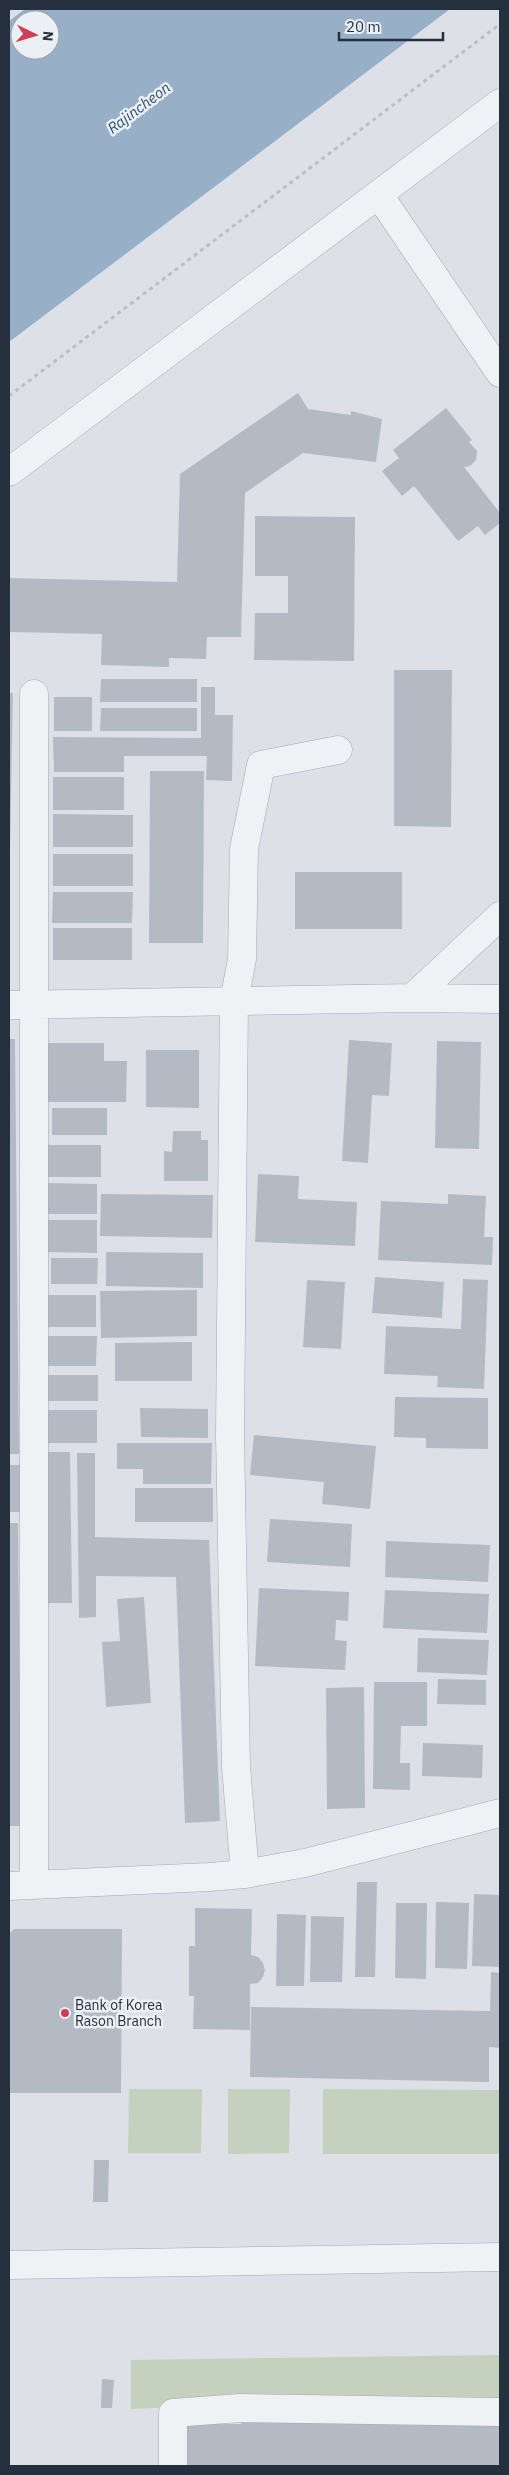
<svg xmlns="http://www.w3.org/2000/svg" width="509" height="2475" viewBox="0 0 509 2475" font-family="'IBM Plex Sans',sans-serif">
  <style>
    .green { fill: #c3d1be }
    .water { fill: #97b0c8; fill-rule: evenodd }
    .building { fill: #b4bac4 }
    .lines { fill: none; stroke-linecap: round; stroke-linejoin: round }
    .minor-casing { stroke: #a2a8b1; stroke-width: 29 }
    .path { stroke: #bbbfc5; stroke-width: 3; stroke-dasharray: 4 4; stroke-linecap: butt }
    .minor { stroke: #eff2f5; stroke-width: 28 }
    .poi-dot { fill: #ce3f57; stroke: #ecf0f5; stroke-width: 2 }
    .labels { text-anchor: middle; stroke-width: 5; stroke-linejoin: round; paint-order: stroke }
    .poi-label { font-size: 14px; fill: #262f3d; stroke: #ecf0f5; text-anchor: start }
    .water-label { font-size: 15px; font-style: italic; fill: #304f71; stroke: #ecf0f5 }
  </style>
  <rect width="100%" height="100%" fill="#dde1e7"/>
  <!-- green -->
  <path class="green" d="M129,2089H202L201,2153H128Z
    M228,2089H290L289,2153L228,2154Z
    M323,2089L500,2090V2154H323Z
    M500,2355V2407L248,2404L131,2409V2360Z"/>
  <!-- water -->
  <path class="water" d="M25,9H450L9,342V21ZM20,20H50V50H20Z"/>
  <!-- building -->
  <path class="building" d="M298,393L308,409L351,415V411L382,419L376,462L303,453L245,493L241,637H207L206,659L169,658V667L101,665L102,634L9,632V578L177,582L180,474Z
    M446,408L472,440L469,442L477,451L476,460L470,466L464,467L500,513V523L485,535L478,526L458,541L414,486L402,496L382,471L399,458L393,450Z
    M255,516L355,517L354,661L254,660L255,613H288V576H255Z
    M394,670H452L451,827L394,826Z
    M101,679H197V702H100Z
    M201,687H215V715H233L232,781L206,780L207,756H124V772H54L53,737L201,738Z
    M9,693H13L10,853H9Z
    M54,697H92V731H54Z
    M101,708H197V731H100Z
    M150,771H204L203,943H149Z
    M53,777H124V810H53Z
    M53,814L133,815V847H53Z
    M53,854H133V886H53Z
    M295,872H402V929H295Z
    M53,892H133L132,923H52Z
    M53,928H132V960H53Z
    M9,1039H15L19,1454H9Z
    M349,1040L392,1043L389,1096L372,1095L368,1163L342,1161Z
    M437,1041L481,1042L479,1149L435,1148Z
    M44,1043H104V1061H127L126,1102H44Z
    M146,1050H199V1108L146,1107Z
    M52,1108H107V1135H52Z
    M173,1131H201V1140H208V1181H164V1151L172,1152Z
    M43,1145H101V1177H43Z
    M258,1174L299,1176L298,1199L357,1202L355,1246L255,1242Z
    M47,1183L97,1184V1214H46Z
    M101,1194L213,1195L212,1238L100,1236Z
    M448,1194L486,1196L484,1237H493L492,1265L378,1260L381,1201L448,1204Z
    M47,1220H97V1253L47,1252Z
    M106,1252L203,1253V1288L106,1286Z
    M51,1258H98L97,1284H51Z
    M375,1277L444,1282L442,1318L372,1313Z
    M463,1279L488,1280L484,1389L437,1387L438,1376L384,1374L386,1326L461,1329Z
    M307,1280L345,1282L341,1349L303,1347Z
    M197,1290V1336L101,1338L100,1291Z
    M43,1295H96V1327H43Z
    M45,1336H97L96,1366H45Z
    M192,1342V1381H115V1343Z
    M46,1375H98V1401H46Z
    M395,1397L488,1398V1449L426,1448V1438L394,1437Z
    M140,1408L208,1409V1438L141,1437Z
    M48,1410H97V1443H48Z
    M254,1435L376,1446L370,1509L322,1504L324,1482L250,1475Z
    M117,1443H212L211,1484H143V1469H117Z
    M46,1452H70L72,1603H48Z
    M77,1453H95V1537L209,1540L220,1821L185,1823L176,1577L96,1576V1617L79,1618Z
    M9,1465H23V1512H9Z
    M135,1488H213V1522H135Z
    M270,1519L352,1524L350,1567L267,1562Z
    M9,1523H18L21,1826H9Z
    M386,1541L490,1545L488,1582L385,1577Z
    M259,1588L349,1592L348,1621L336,1620L335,1640L347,1641L345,1670L255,1666Z
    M385,1590L489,1594L487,1633L383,1628Z
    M144,1597L151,1703L106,1707L102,1642L120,1641L117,1599Z
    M418,1638L489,1640L487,1675L417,1672Z
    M438,1679L486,1680V1705L437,1704Z
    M374,1682H427V1726H401L400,1763H410V1790L373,1789Z
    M364,1687L365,1808L327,1809L326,1688Z
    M423,1743L483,1745L482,1778L422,1776Z
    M357,1882H377L375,1977H355Z
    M474,1894L500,1895V1967L472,1966Z
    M436,1902L469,1903L467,1969L435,1968Z
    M396,1903H427L426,1979L395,1978Z
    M195,1908L252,1909L251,1955L258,1957L263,1963L265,1970L263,1977L258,1983L250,1984V2030L193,2029L194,1996H189V1946H195Z
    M277,1914L306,1915L304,1986H276Z
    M311,1916L344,1917L342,1982H310Z
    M14,1929H122L121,2093H9V1934Z
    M491,1972L500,1973V2048L489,2047V2082L250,2077L251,2007L490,2011Z
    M94,2160H109L108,2202H93Z
    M102,2379L114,2380L112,2408H101Z
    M241,2414L500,2419V2466H184V2424H241Z"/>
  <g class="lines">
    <defs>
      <path id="minor" d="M379,195L500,373
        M9,472L500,103
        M412,998L500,999
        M9,1005L412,998L500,916
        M245,1874L236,1767L230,1435L234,1001L242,959L244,849L261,765L338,750
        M34,1885V694
        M9,1886L209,1877L245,1874L305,1863L500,1813
        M9,2265L500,2257
        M173,2466V2413L240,2408L500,2412"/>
    </defs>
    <!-- minor casing -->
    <use href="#minor" class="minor-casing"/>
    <!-- path -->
    <path class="path" d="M9,396L500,24"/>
    <!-- minor -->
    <use href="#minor" class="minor"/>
  </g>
  <!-- markers -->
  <circle class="poi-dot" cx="65" cy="2013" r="5"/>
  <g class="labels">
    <!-- poi labels -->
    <g class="poi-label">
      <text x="75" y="2010">Bank of Korea<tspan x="75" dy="16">Rason Branch</tspan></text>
    </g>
    <!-- water labels -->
    <g class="water-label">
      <text transform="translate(139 108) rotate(-37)" y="5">Rajincheon</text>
    </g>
  </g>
  <!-- border -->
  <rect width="509" height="2475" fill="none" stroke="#262f3d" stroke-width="20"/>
  <!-- north arrow -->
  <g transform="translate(35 35) rotate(95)"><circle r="24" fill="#ecf0f5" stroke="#9da3ab"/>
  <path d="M0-4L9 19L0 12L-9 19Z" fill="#ce3f57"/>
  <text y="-8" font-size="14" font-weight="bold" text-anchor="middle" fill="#262f3d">N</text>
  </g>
  <!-- scale -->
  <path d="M339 32v8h104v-8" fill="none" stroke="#262f3d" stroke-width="2.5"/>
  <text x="346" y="32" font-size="15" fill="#262f3d" stroke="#ecf0f5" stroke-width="4" paint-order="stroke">20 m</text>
</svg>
